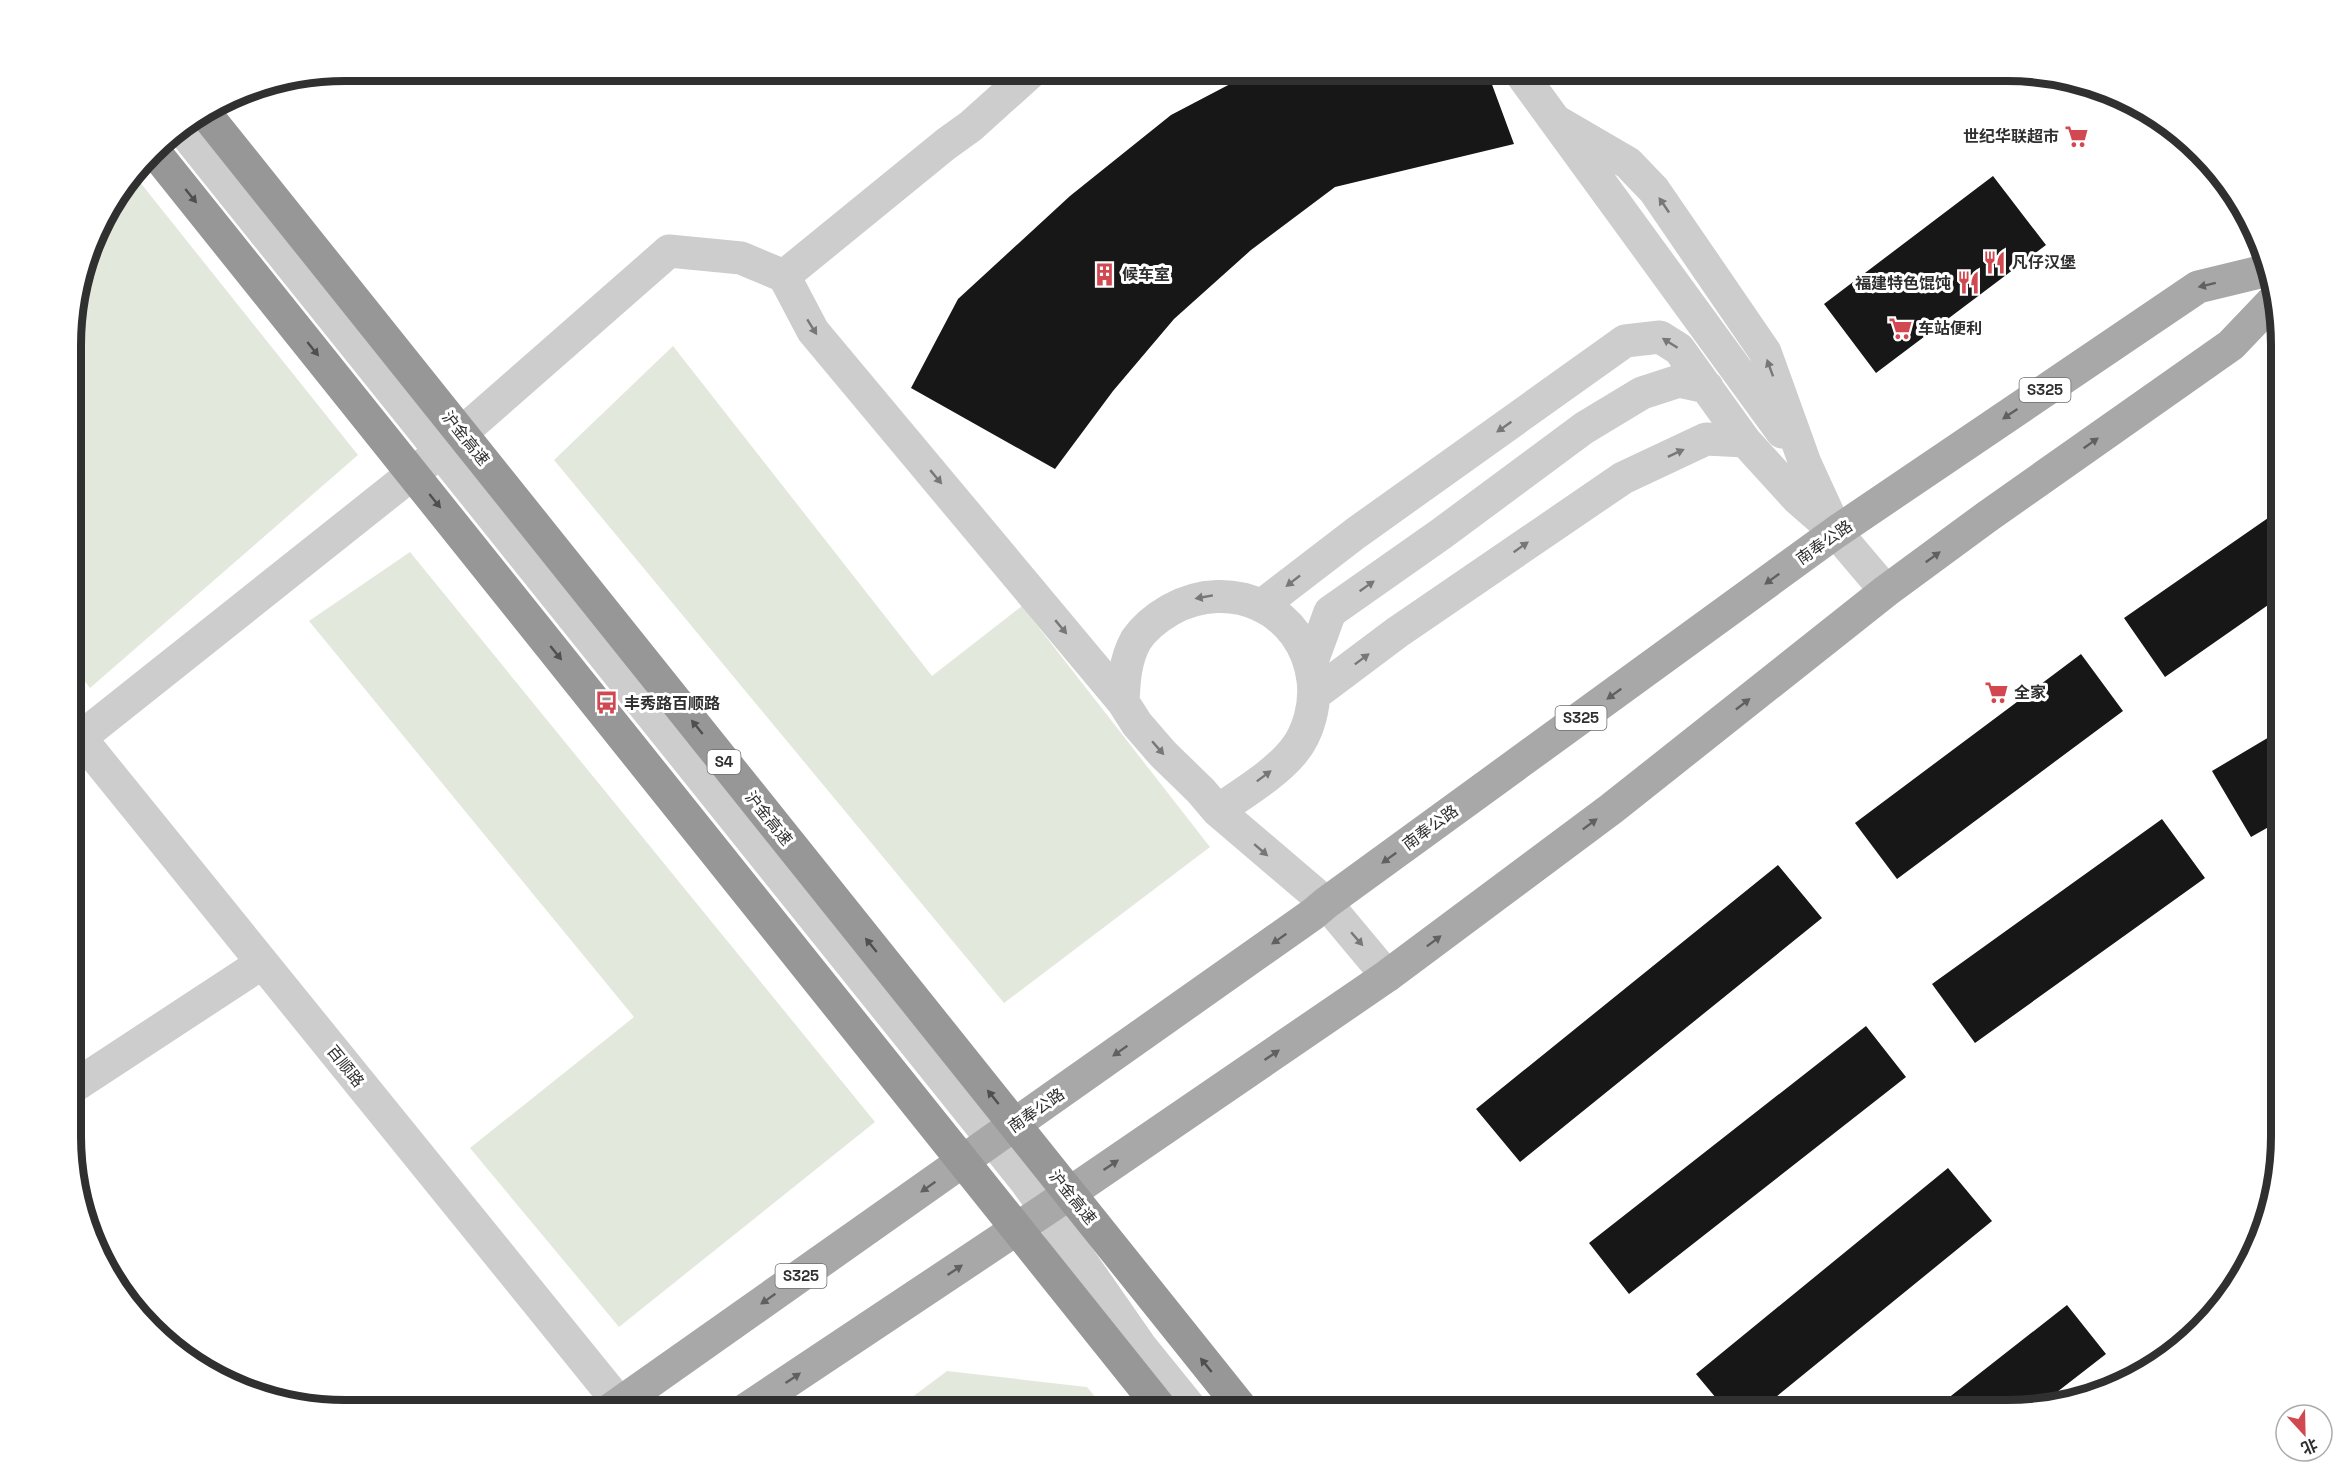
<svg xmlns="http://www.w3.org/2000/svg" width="2352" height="1481" viewBox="0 0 2352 1481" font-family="'Space Grotesk','Noto Sans SC',sans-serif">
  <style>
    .green { fill: #e3e8dd }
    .building { fill: #171717 }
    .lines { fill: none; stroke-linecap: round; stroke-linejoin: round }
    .minor { stroke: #cdcdcd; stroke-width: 33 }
    .major { stroke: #a8a8a8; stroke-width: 33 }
    .highway { stroke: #979797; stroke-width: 33 }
    .oneway { fill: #4f4f4f }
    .oneway2 { fill: #777 }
    .oneway3 { fill: #606060 }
    .labels { text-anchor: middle; stroke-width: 6; stroke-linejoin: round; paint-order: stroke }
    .shield { fill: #fff; stroke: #6e6e6e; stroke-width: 1.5 }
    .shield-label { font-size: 15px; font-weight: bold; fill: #303030 }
    .poi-label { font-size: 16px; font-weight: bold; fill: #303030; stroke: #fff; text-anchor: start }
    .street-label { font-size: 16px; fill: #303030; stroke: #fff }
    .rim { fill: none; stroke: #303030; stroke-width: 8 }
  </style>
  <rect width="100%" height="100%" fill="#fff"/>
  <!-- green -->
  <path class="green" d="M135,176L358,455L90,688L73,666V309L99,223Z
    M673,346L932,676L1022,606L1210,847L1004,1003L554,460Z
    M410,552L875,1122L619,1327L470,1148L634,1017L309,621Z
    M947,1371L1087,1387L1106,1410H895Z"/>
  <!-- building -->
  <path class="building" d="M1255,71H1487L1514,144L1335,187L1251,250L1174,319L1113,391L1055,469L911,388L958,299L1070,196L1171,115Z
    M1993,176L2046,245L1876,373L1824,304Z
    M2281,509V596L2165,677L2124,618Z
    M2081,654L2123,711L1897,879L1855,823Z
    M2281,730V820L2251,837L2212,771Z
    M2162,819L2205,878L1975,1043L1932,984Z
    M1778,865L1822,918L1520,1162L1476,1109Z
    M1866,1026L1906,1077L1629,1294L1589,1243Z
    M1948,1168L1992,1221L1760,1410H1726L1696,1374Z
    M2067,1305L2106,1354L2039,1406L2025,1410H1933Z"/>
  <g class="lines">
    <!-- minor -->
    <path class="minor" d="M1519,71L1782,432
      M1556,121L1628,163L1654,190L1765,352L1805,463L1832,522
      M181,128L1027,1183L1141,1347L1192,1410
      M784,276L946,144L971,126L1032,71
      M1261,606L1356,533L1625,341L1660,337L1679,349L1745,441L1797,498L1836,532L1886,591
      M1311,664L1330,612L1441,534L1584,428L1642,393L1679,381L1707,387
      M1315,694L1399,631L1623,478L1706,439L1745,441
      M1123,702C1124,680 1125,660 1136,640C1144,628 1158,617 1170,610C1231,576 1304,609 1313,680C1316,704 1309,733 1293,752C1274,775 1241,794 1218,811
      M73,729L620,1404
      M80,738L441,451L669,251L741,258L784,276L813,331L1123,702L1137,724L1163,754L1201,791L1218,811L1326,903L1387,976
      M73,1087L262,963"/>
    <!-- major -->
    <path class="major" d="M610,1410L1313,914L1326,903L1836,532L2198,287L2264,271
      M745,1410L1045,1210L1387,976L1611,809L1886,591L1988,516L2231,345L2273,301"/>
    <!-- highway -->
    <path class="highway" d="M205,113L1243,1410
      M154,151L1162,1410"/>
  </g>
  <!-- one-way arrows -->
  <defs><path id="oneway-solid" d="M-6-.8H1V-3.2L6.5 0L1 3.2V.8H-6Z" transform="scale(1.5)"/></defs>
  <g class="oneway">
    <use href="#oneway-solid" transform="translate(191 196) rotate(51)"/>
    <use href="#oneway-solid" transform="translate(313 349) rotate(51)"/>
    <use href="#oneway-solid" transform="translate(435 501) rotate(51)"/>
    <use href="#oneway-solid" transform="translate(556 653) rotate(51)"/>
    <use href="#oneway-solid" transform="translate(697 727) rotate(-129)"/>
    <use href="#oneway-solid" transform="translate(871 945) rotate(-129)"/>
    <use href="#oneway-solid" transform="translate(993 1097) rotate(-129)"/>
    <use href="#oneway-solid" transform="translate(1206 1365) rotate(-129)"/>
  </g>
  <g class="oneway2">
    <use href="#oneway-solid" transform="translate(1664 205) rotate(-124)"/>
    <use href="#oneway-solid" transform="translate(812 327) rotate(58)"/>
    <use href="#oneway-solid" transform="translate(1670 343) rotate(-148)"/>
    <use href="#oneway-solid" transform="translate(1770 368) rotate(-110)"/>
    <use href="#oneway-solid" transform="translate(1504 427) rotate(145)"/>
    <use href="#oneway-solid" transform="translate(1676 453) rotate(-25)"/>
    <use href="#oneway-solid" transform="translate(936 477) rotate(50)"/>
    <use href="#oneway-solid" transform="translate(1521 547) rotate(-35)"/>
    <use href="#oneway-solid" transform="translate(1293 581) rotate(142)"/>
    <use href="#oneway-solid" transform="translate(1367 586) rotate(-35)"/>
    <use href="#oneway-solid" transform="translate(1204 597) rotate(170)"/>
    <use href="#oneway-solid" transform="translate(1061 627) rotate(50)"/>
    <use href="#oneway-solid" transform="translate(1362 659) rotate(-37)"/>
    <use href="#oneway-solid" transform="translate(1158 748) rotate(49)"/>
    <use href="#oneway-solid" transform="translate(1264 776) rotate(-37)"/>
    <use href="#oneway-solid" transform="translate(1261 850) rotate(41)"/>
    <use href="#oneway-solid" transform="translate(1357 939) rotate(49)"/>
  </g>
  <g class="oneway3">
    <use href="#oneway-solid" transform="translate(2207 285) rotate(166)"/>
    <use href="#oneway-solid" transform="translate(2010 414) rotate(146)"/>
    <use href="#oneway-solid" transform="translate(2091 443) rotate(-35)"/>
    <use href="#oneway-solid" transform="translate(1933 557) rotate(-36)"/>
    <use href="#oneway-solid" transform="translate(1772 579) rotate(144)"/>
    <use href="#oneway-solid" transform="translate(1614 694) rotate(144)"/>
    <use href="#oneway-solid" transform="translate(1743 704) rotate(-38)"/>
    <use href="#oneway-solid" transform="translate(1590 824) rotate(-37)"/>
    <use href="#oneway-solid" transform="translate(1389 858) rotate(144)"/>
    <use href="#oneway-solid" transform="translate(1279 939) rotate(145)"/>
    <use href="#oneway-solid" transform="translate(1434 941) rotate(-37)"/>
    <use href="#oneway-solid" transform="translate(1120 1051) rotate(145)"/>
    <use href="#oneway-solid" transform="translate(1272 1055) rotate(-34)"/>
    <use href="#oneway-solid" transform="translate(1111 1165) rotate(-34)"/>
    <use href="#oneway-solid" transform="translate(928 1187) rotate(145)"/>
    <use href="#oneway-solid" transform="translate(955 1270) rotate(-34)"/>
    <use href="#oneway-solid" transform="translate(768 1299) rotate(145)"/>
    <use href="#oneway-solid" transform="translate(793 1378) rotate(-34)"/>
  </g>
  <!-- icons -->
  <defs>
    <symbol id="supermarket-bare" viewBox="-9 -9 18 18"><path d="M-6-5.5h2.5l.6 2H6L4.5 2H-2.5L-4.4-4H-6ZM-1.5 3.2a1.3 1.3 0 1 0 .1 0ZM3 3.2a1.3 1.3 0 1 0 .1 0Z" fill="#d14851" stroke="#fff" stroke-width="2.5" paint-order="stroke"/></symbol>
    <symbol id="restaurant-bare" viewBox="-9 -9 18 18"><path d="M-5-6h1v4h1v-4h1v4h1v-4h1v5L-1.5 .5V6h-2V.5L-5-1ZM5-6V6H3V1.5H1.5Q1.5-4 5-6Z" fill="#d14851" stroke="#fff" stroke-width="2.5" paint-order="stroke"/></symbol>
    <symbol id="building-bare" viewBox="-9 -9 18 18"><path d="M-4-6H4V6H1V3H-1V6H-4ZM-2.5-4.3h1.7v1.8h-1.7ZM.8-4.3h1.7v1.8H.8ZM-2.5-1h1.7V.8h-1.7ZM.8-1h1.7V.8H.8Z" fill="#d14851" stroke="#fff" stroke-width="2.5" paint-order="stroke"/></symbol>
    <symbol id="bus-bare" viewBox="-9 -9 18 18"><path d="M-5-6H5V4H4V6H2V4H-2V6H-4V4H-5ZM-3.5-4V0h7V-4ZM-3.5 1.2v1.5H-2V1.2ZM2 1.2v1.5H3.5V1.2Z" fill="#d14851" stroke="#fff" stroke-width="2.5" paint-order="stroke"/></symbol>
  </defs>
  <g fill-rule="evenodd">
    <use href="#supermarket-bare" x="2060" y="120" width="33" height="33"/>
    <use href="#restaurant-bare" x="1978" y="246" width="33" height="33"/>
    <use href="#building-bare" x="1088" y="258" width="33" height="33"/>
    <use href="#restaurant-bare" x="1952" y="266" width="33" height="33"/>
    <use href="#supermarket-bare" x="1884" y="312" width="33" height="33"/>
    <use href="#supermarket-bare" x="1980" y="676" width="33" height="33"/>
    <use href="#bus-bare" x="590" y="686" width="33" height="33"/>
  </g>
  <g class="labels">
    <!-- shield labels -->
    <g class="shield">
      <rect x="2019.5" y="378" width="51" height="24" rx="4.5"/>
      <rect x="1555.5" y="706" width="51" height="24" rx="4.5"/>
      <rect x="707.5" y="750" width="33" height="24" rx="4.5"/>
      <rect x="775.5" y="1264" width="51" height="24" rx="4.5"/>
    </g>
    <g class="shield-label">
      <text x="2045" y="395">S325</text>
      <text x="1581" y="723">S325</text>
      <text x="724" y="767">S4</text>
      <text x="801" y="1281">S325</text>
    </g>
    <!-- poi labels -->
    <g class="poi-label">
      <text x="2059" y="142" text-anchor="end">世纪华联超市</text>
      <text x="2012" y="268">凡仔汉堡</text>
      <text x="1122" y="280">候车室</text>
      <text x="1951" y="289" text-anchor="end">福建特色馄饨</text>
      <text x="1918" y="334">车站便利</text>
      <text x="2014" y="698">全家</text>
      <text x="624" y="709">丰秀路百顺路</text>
    </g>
    <!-- street labels -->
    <g class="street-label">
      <text transform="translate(466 438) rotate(51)" y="6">沪金高速</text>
      <text transform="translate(1824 542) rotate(-35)" y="6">南奉公路</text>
      <text transform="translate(769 818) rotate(51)" y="6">沪金高速</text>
      <text transform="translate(1430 827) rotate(-36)" y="6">南奉公路</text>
      <text transform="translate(346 1066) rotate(51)" y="6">百顺路</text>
      <text transform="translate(1036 1110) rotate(-35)" y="6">南奉公路</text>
      <text transform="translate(1073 1197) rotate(51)" y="6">沪金高速</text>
    </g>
  </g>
  <!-- crop -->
  <path d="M0 0H2352V1481H0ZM345 81H2007A264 264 0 0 1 2271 345V1136A264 264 0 0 1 2007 1400H345A264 264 0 0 1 81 1136V345A264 264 0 0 1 345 81Z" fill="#fff" fill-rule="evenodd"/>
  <path class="rim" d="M345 81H2007A264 264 0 0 1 2271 345V1136A264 264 0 0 1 2007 1400H345A264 264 0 0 1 81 1136V345A264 264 0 0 1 345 81Z"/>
  <!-- north arrow -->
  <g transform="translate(2304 1433) rotate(158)"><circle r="28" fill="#ffffff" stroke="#acacac" stroke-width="1.5"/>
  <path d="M0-4.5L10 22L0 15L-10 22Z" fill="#d14851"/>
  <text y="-9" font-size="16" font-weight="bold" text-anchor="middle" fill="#303030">北</text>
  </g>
</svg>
